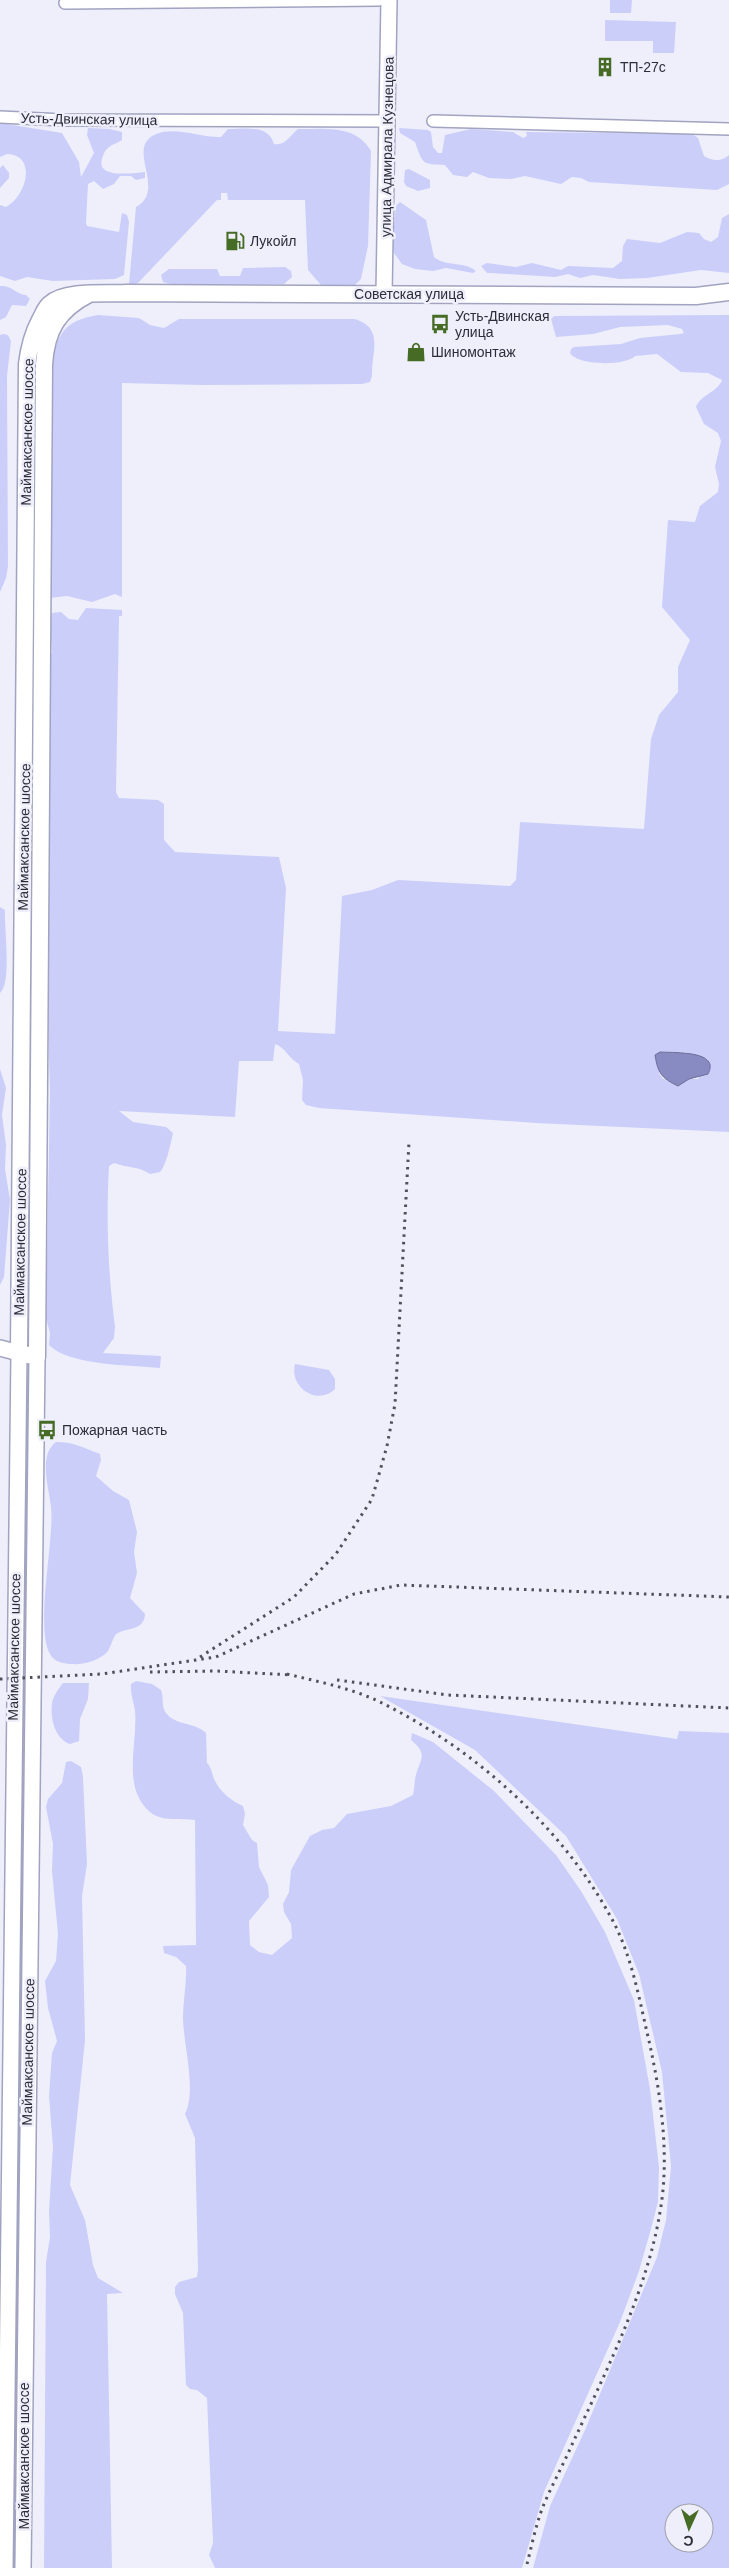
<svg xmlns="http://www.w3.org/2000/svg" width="729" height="2568" viewBox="0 0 729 2568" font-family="Helvetica,sans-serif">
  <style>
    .green { fill: #cbcef9; fill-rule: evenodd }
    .water { fill: #888ac2; stroke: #6c6e99 }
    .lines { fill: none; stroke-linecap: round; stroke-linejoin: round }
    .minor-casing { stroke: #a1a3c0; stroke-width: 14 }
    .secondary-casing { stroke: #a1a3c0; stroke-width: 18 }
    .primary-casing { stroke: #a1a3c0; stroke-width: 19 }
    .minor { stroke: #fff; stroke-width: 11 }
    .secondary { stroke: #fff; stroke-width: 15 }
    .primary { stroke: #fff; stroke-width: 16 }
    .rail { stroke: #4f505c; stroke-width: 3; stroke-dasharray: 2.5 5; stroke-linecap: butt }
    .labels { text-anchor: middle; stroke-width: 5; stroke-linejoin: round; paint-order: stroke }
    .poi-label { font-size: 14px; fill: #2c2d39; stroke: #eeeffb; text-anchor: start }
    .street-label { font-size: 14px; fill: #2c2d39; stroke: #eeeffb }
  </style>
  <rect width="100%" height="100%" fill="#eeeffb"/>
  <!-- green -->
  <path class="green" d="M610,0H632L631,13H610Z
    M605,20L676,22L674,53H653V41H605Z
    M0,123L62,133L79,162L81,177L94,153L87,135L88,128L110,129L122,132V140C118,143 112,144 108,148C105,150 103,155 102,159C96,179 134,173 145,172V178L136,180L131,176H120L114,184L103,189L94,181L88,184L86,223L87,226L119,232L122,213L127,215L129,222L124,275L115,279L53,281L27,277L15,281L0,276V205L6,207C26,197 38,155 7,154L0,157Z
    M399,128L428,130L431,132L433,147L438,153H442L445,135L471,129L513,132L523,138L527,136L526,132L692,134L698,138L704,156C712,161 722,162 729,155V184L717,190L589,182L581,178L572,177L561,184L525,176L511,179L489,178L473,172L467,177L453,175L445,165C422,164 423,165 415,142L400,133Z
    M228,129C245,129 268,124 274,144C286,146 290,135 298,129C324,129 356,124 371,151L368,246L361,279L354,286L321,285L308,270L305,200H228L227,193H221V200H217L137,284H129L136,207C167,190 126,149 154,135C174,125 201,138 221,137Z
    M3,165L9,173V178L0,188V168Z
    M409,169L430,180V188L418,191L406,186L404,182L405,170Z
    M400,202L426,220L434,257C446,267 464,261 476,271L473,273L446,268L433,271L415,269L402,264L394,253L392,243L396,206Z
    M729,214V273L701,270L647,278L620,279L593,275L580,278L568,274L555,277L491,273H487L481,266L487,263L516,267L532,263L561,270L568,266L613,268L622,261L623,246L627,239L660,243L687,232L699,233L704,239L711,242L718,237L722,218Z
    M285,267L291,271L292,277L284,284H170L163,282L161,275L169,269H217L220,276H240L243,268Z
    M0,286C11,285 16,294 26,295L30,299L26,306L12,305L6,317L0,320Z
    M98,315L139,318L150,325L164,328L179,319H355C385,329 371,352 372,376L370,382L362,384L201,385L122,383V597L115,594L92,602L67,596L50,598L51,368C57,334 63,321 98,315Z
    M729,315V1132L536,1123L319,1108L306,1105L302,1100L303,1080L299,1064C289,1059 285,1047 275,1044L273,1061H239L235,1117L119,1111L133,1122L166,1127L173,1133C171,1143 166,1166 160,1172L150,1174C138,1166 127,1168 114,1163L109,1166C106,1221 108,1272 115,1327L114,1338L103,1353L161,1356L160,1368C131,1365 70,1366 49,1345L50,1333L46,1318L50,1090L46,955L47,706L50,695L49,659L52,652L50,619L52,613L61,612L69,619L78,620L86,608L122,610V616H119L116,792L119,798L158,800L164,804V840L175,852L279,857L286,888L278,1031L335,1034L342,896L372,890L398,880L510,886L516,880L520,822L644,829L651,739L659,715L678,692V667L690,640L662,607L668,520L695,522L700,506L718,492L719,484L715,467L721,441L718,433L704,424L696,407C700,395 718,392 722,380L708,373L681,372L657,354L635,356C626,366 578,366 570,353L571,349L574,347L621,344L640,338L680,334L684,333L682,329L668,325L620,327L593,334L556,337L551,319L554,316ZM660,1052H685L708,1059L698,1079H689L677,1086L662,1078L659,1073Z
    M3,334L8,335L11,341L7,376L8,566L6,578L0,592V335Z
    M33,366H38L36,591H32Z
    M0,907L5,910C4,928 12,983 0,993Z
    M0,1069L6,1088L2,1115L6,1145L5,1169L10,1200L4,1277L0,1285Z
    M295,1364L329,1370L335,1379V1389C318,1406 289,1388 295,1364Z
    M22,1372H29L26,1668H19Z
    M56,1442C75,1442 83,1448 100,1454L101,1460L96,1476L113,1491L129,1500L137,1532L134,1552L137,1573L130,1598L145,1614C144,1631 128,1627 116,1634C112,1640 111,1646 108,1651C101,1660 83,1665 73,1664C66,1664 57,1663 52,1657C33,1635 55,1538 51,1507C49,1488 38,1455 56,1442Z
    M136,1681L152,1684L161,1690C164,1697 161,1707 166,1713C176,1726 195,1722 206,1733L207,1763C212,1768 212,1775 215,1781C221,1793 232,1801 243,1806L245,1814L243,1825L252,1840L257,1843L259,1867L268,1885L269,1897L249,1921L250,1945L259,1952L272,1955L292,1938L291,1924L284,1912L283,1904L289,1892L291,1870L310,1836L322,1830L334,1828L347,1814L391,1806L413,1795C415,1788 414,1781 416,1775C420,1759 429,1755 411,1740L412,1733L433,1742L494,1791L556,1855L581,1891L605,1932L634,2000L650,2089L659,2167L658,2202L651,2229L639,2271L620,2322L544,2492L522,2568H215L209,2555L213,2543L207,2398L197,2390L190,2389L186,2385L183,2313L175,2294V2287L179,2282L197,2277L198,2269L195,2138L185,2114C197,2091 183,2043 183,2017C183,2000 187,1983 186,1966L176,1957L164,1953L163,1946L196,1945L195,1820C181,1818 162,1822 150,1812C121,1787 138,1744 135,1711C134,1702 130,1694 131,1684Z
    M20,1682L27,1683L26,1734L22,1737L20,1735Z
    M63,1683H89L88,1699L80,1719L79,1741L70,1744C55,1739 50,1718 52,1704C52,1698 59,1688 63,1683Z
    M380,1696L677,1739L679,1731L729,1733V2568H533L550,2506L585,2430L657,2257L666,2220L671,2166L662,2072L639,1974L617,1919L566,1836L475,1750ZM674,2513H704V2543H674Z
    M71,1761L81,1767L83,1777L87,1864L82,1896L85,2040L70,2185L85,2220L93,2265L98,2278L123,2293L107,2294L112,2568H44L46,2262L50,2237L49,2211L53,2147L49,2096L52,2053L57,2041L48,2008L45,1981L56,1961L58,1934L52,1871L53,1844L46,1807L48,1799L62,1783L66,1762Z
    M25,1771L17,2568H10L19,1773Z"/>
  <!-- water -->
  <path class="water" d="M660,1052C673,1053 721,1050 708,1074L689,1079L678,1086C661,1078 658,1073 655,1055Z"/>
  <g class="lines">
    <defs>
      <path id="minor" d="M65,3L379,0
        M0,117L63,120L388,121
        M433,121L729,129"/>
      <path id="secondary" d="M384,294L389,0
        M0,1348L19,1353L5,2568
        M23,2568L37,1357"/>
      <path id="primary" d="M89,294C58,310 46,330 44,365L37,1357L19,1353L27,364C29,348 32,335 40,320C43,315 45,308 50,304C65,290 106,294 126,293L696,296L729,292"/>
    </defs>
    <!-- minor casing -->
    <use href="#minor" class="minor-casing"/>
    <!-- secondary casing -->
    <use href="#secondary" class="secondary-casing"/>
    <!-- primary casing -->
    <use href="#primary" class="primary-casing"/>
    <!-- minor -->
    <use href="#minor" class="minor"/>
    <!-- secondary -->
    <use href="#secondary" class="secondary"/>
    <!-- primary -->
    <use href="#primary" class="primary"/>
    <!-- rail -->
    <path class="rail" d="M200,1657L294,1597L336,1554L372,1499L387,1446L395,1404L409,1142
      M150,1672L216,1671L292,1675
      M287,1674C319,1682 352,1688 382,1703C476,1750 566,1830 615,1925C633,1961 640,2003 649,2041C661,2095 670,2157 660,2212C647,2292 604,2375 570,2449C561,2469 550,2489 542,2509C535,2528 531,2549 526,2568
      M0,1679L102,1674L216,1657L354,1594L401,1585L729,1597
      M337,1680L448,1695L729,1708"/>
  </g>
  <!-- icons -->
  <defs>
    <symbol id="building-bare" viewBox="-9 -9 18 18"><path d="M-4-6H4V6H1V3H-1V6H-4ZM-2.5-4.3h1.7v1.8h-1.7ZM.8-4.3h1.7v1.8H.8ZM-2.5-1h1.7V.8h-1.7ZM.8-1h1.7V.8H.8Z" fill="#466b24" stroke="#eeeffb" stroke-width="2.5" paint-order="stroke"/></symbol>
    <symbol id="fuel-bare" viewBox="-9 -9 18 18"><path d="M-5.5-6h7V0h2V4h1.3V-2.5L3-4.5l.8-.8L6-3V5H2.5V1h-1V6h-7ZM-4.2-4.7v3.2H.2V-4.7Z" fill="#466b24" stroke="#eeeffb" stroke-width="2.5" paint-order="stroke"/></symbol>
    <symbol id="bus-bare" viewBox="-9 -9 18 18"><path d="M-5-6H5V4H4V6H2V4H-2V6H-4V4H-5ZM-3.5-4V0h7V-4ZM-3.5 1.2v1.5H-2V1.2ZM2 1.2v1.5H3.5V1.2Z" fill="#466b24" stroke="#eeeffb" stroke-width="2.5" paint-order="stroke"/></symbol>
    <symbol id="shop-bare" viewBox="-9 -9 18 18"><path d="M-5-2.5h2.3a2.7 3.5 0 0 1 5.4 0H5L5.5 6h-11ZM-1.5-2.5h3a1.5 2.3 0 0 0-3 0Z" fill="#466b24" stroke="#eeeffb" stroke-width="2.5" paint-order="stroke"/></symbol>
  </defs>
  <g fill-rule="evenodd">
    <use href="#building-bare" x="591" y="53" width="28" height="28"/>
    <use href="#fuel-bare" x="221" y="227" width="28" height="28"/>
    <use href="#bus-bare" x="426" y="310" width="28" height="28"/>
    <use href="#shop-bare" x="402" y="338" width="28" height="28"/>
    <use href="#bus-bare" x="33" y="1416" width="28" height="28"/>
  </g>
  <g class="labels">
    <!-- poi labels -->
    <g class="poi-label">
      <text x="620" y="72">ТП-27c</text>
      <text x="250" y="246">Лукойл</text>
      <text x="455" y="321">Усть-Двинская<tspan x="455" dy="16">улица</tspan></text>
      <text x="431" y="357">Шиномонтаж</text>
      <text x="62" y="1435">Пожарная часть</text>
    </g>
    <!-- street labels -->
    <g class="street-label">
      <text transform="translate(89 119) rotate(1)" y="5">Усть-Двинская улица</text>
      <text transform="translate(387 147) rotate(-89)" y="5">улица Адмирала Кузнецова</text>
      <text x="409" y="299">Советская улица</text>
      <text transform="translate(27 432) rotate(-89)" y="5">Маймаксанское шоссе</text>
      <text transform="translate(24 837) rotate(-89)" y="5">Маймаксанское шоссе</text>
      <text transform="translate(20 1242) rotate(-89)" y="5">Маймаксанское шоссе</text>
      <text transform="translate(14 1647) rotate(-89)" y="5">Маймаксанское шоссе</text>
      <text transform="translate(28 2052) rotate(-89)" y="5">Маймаксанское шоссе</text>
      <text transform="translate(24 2456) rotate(-90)" y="5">Маймаксанское шоссе</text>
    </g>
  </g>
  <!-- north arrow -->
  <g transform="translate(689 2528) rotate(183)"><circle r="24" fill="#eeeffb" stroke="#a0a1ad"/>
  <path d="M0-4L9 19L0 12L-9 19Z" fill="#466b24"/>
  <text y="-8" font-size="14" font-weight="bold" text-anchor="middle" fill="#2c2d39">С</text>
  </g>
</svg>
